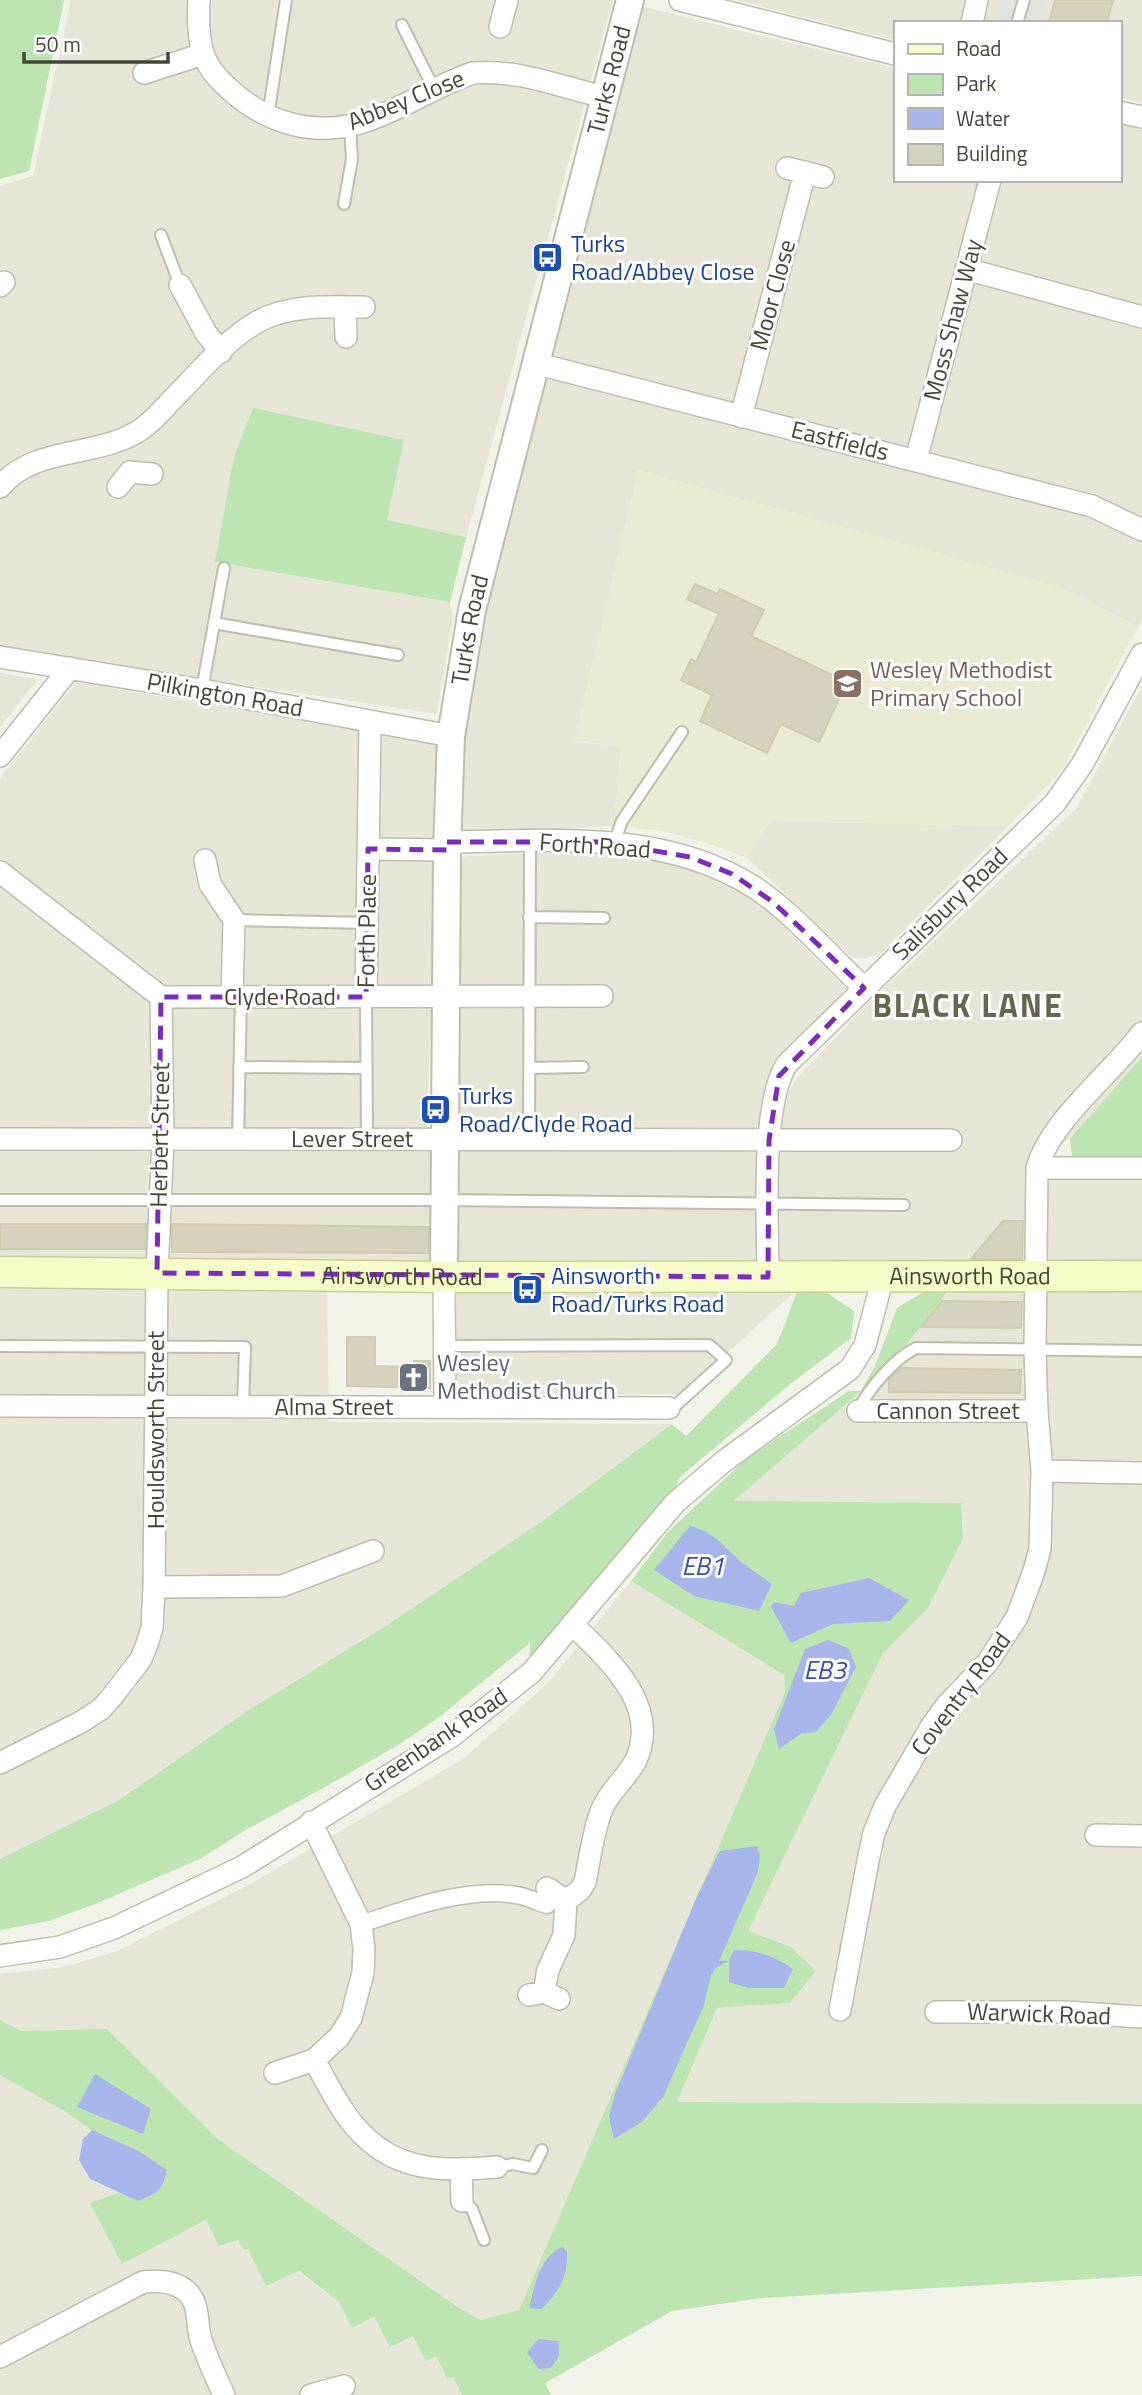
<svg xmlns="http://www.w3.org/2000/svg" width="1142" height="2395" viewBox="0 0 1142 2395" font-family="'Titillium Web',sans-serif">
  <style>
    .residential { fill: #e6e6d6 }
    .education { fill: #e9ebd2 }
    .green { fill: #bce5b2 }
    .parking { fill: #e4e4df }
    .water { fill: #a7b7ec }
    .building { fill: #d4d3bd; stroke: #cecdb1; stroke-width: 2 }
    .lines { fill: none; stroke-linecap: round; stroke-linejoin: round }
    .service-casing { stroke: #bdbeab; stroke-width: 14 }
    .pedestrian-casing { stroke: #bdbeab; stroke-width: 19 }
    .minor-casing { stroke: #bdbeab; stroke-width: 24 }
    .tertiary-casing { stroke: #bdbeab; stroke-width: 30 }
    .secondary-casing { stroke: #c8cd97; stroke-width: 33 }
    .service { stroke: #fff; stroke-width: 10 }
    .pedestrian { stroke: #fff; stroke-width: 16 }
    .minor { stroke: #fff; stroke-width: 21 }
    .tertiary { stroke: #fff; stroke-width: 26 }
    .secondary { stroke: #f6fcc9; stroke-width: 30 }
    .marked { fill: none; stroke: #7b2cbf; stroke-width: 5; stroke-dasharray: 14 9; stroke-linejoin: round }
    .labels { text-anchor: middle; stroke-width: 6; stroke-linejoin: round; paint-order: stroke }
    .street-label { font-size: 24px; fill: #464537; stroke: #fff }
    .transit-label { font-size: 24px; fill: #164399; stroke: #fff; text-anchor: start }
    .education-label { font-size: 24px; fill: #785e54; stroke: #fff; text-anchor: start }
    .worship-label { font-size: 24px; fill: #5b616d; stroke: #fff; text-anchor: start }
    .water-label { font-size: 26px; font-style: italic; fill: #354fac; stroke: #fff }
    .district-label { font-size: 32px; font-weight: bold; letter-spacing: 2px; fill: #68674e; stroke: #fff }
  </style>
  <rect width="100%" height="100%" fill="#f2f3e8"/>
  <!-- residential -->
  <path class="residential" d="M71,0H613L466,537L387,520L404,440L215,562L450,602L453,618L437,714L0,648V186L33,176Z
    M736,0H1142V103L1119,97V23H895V40Z
    M640,6L895,68V180H1119V124L1142,129V619L1138,627L1057,586L575,742L621,746L614,826L459,835L465,732L496,560Z
    M0,673L38,679L0,727Z
    M76,682L439,743L427,1133L0,1131V778Z
    M1142,686V1057L1070,1139L1035,1156L1033,1272L799,1270L792,1294L682,1394L456,1395L457,1151L953,1145L961,1141L775,1137L787,1095L797,1078L866,1005L1076,809Z
    M770,821L1008,826L879,955L866,958H852L747,858Z
    M614,848L679,861L743,886L846,989L769,1073L760,1135L458,1134L460,857Z
    M0,1147L148,1152H432L431,1260L0,1258Z
    M1142,1174V2104L677,2102L717,2008L790,2003L816,1971L791,1947L747,1932L883,1653L928,1608L961,1503L733,1502L890,1366L954,1283L1041,1281L1044,1175Z
    M0,1289L327,1291L329,1422L672,1424L541,1522L384,1627L247,1711L119,1800L0,1859Z
    M631,1581L784,1675L785,1692L519,2310L481,2320L459,2308L218,2139L107,2029L113,2138L188,2230L206,2220L248,2248L298,2271L339,2302L352,2328L374,2317L413,2336L426,2360L436,2356L446,2379L453,2377L462,2395H0V1974L64,1967L117,1951L252,1883L463,1759L548,1683Z"/>
  <!-- education -->
  <path class="education" d="M638,470L1057,586L1138,627L1062,770L1008,826L770,821L747,858L707,843L663,831L614,826L621,746L574,741Z"/>
  <!-- green -->
  <path class="green" d="M0,0H64L29,171L0,179Z
    M253,408L404,440L387,520L466,537L450,602L215,562L234,457Z
    M1142,1057V1159L1073,1162L1070,1139Z
    M954,1283L890,1366L734,1501L961,1503L963,1539L928,1608L883,1653L748,1931L791,1947L816,1971L790,2003L717,2008L677,2102L1142,2104V2276L762,2298L672,2311L545,2383L551,2395H462L453,2377L447,2379L436,2356L426,2361L413,2336L390,2347L374,2317L352,2328L339,2302L299,2271L266,2286L248,2249L244,2250L238,2240L219,2246L206,2220L122,2264L90,2203L121,2192L138,2201C157,2193 163,2191 167,2170L139,2151L92,2130L66,2112L0,2075V2020L21,2031L107,2029L218,2139L459,2308L481,2320L519,2310L785,1692L784,1675L631,1581L667,1533L747,1458L849,1391H861L874,1368L897,1308L920,1294Z
    M797,1292H826L854,1311L851,1338L789,1385L680,1477L674,1493L573,1613L529,1659L530,1643L438,1718L398,1745L327,1786L244,1831L200,1859L95,1904L49,1921L0,1930V1859L119,1800L247,1711L384,1627L541,1522L672,1424L686,1436L777,1344Z"/>
  <!-- parking -->
  <path class="parking" d="M1002,0H1044L1038,23H996Z"/>
  <!-- water -->
  <path class="water" d="M690,1526C710,1530 721,1543 736,1557C746,1567 760,1575 772,1584L759,1611L694,1596L654,1570Z
    M869,1578L909,1600L890,1621L833,1624L791,1643L771,1607L774,1602L794,1606L801,1593Z
    M828,1640L849,1649L856,1667L831,1715L816,1732L802,1733L779,1749L774,1729L805,1649Z
    M757,1846L760,1856L758,1872L719,1961H729L734,1950C758,1950 774,1956 793,1969L784,1988H748L729,1982V1961L717,1967L711,1975L704,2005L663,2097L642,2122L614,2139L609,2116L615,2094L698,1894L720,1851Z
    M95,2074L151,2109L143,2134L77,2107Z
    M92,2130L139,2151L167,2170C163,2191 157,2193 138,2201L90,2179L79,2160L83,2139Z
    M562,2247L567,2251C568,2278 560,2289 542,2309L529,2308C535,2285 539,2258 562,2247Z
    M538,2339L559,2341V2356L551,2368L539,2369L527,2353Z"/>
  <!-- building -->
  <path class="building" d="M1055,0H1113L1107,23H1049Z
    M695,584L717,594L720,589L764,610L751,636L847,682L819,742L781,724L767,753L700,721L712,695L681,680L691,659L696,662L719,614L687,599Z
    M1003,1221H1023L1022,1259H971Z
    M0,1224H146L145,1249H0Z
    M172,1224L429,1227L428,1253L172,1252Z
    M942,1301L1022,1302L1021,1328L921,1327Z
    M347,1337H375V1366L414,1367V1361H430V1388L347,1386Z
    M901,1368L1021,1370L1020,1393L889,1392V1380Z"/>
  <g class="lines">
    <defs>
      <path id="service" d="M1017,23L1024,0
        M402,25L434,89
        M268,116L286,0
        M344,204L352,159L350,125
        M161,235L180,285
        M214,623L398,655
        M202,690L224,568
        M614,843L622,821L682,732
        M529,917L604,918
        M234,920L367,923
        M366,997L367,1140
        M239,1067L366,1068
        M529,1068L583,1067
        M238,1139L241,997
        M529,1140L530,841
        M0,1200H445L904,1205
        M0,1346L245,1347L243,1406
        M445,1346L709,1345L726,1360L676,1405L669,1408
        M858,1411C868,1389 895,1358 916,1348L1142,1351
        M497,2167L513,2164L533,2168L542,2150
        M462,2201L472,2209L484,2240"/>
      <path id="pedestrian" d="M361,1924C409,1908 465,1887 516,1895C526,1896 537,1902 547,1905L556,1894"/>
      <path id="minor" d="M199,0C198,17 198,37 203,53C209,71 222,83 236,95C271,124 315,136 360,123C400,111 434,86 473,73C517,69 562,87 604,97
        M680,0L895,54
        M972,23L977,0
        M500,27L507,0
        M144,73L203,54
        M1119,112L1142,117
        M787,168L823,177
        M966,269L1142,317
        M180,285L206,333L221,352
        M0,286L4,282
        M345,307L346,337
        M534,363L1092,506L1142,530
        M741,417L805,172
        M916,460L990,180
        M0,487C34,446 93,458 137,432C149,425 159,414 168,404C195,377 226,339 259,321C291,304 329,307 364,307
        M118,487L130,472L152,474
        M0,657L202,690L451,736
        M0,756L70,668
        M447,842C551,841 662,829 754,887C791,911 831,957 864,988
        M368,849L447,850
        M205,860L210,884L234,920L232,997
        M0,872L161,997L602,996
        M366,997L370,722
        M0,1139L951,1140
        M1037,1168H1142
        M444,1277L445,1407
        M768,1277C768,1226 760,1105 787,1064L1055,803L1083,763L1142,654
        M0,1406L669,1408
        M858,1411H1037
        M1042,1471L1142,1473
        M154,1587L157,1273L163,1139L161,997
        M0,1763L81,1722L101,1709L111,1698L141,1659L147,1644L152,1628L154,1587L282,1586L373,1551
        M1096,1835L1142,1836
        M547,1888L566,1901
        M0,1956L60,1947L114,1928L242,1867L452,1736L532,1672L675,1503L723,1462L850,1369L865,1345L883,1277
        M544,1992L548,1970L564,1935L566,1901L580,1890L585,1882C590,1858 593,1831 602,1809C610,1790 627,1778 636,1760C661,1705 608,1659 572,1624
        M529,1995L544,1992L559,1999
        M840,2010L868,1861L874,1833L885,1806L931,1727L946,1706L988,1662L1017,1617L1034,1571L1040,1549L1042,1471L1037,1411L1035,1351L1037,1168C1051,1120 1112,1073 1142,1033
        M936,2012H1065L1142,2017
        M314,2060C328,2084 341,2113 361,2133C399,2173 446,2171 497,2167
        M275,2073L314,2060L339,2037L351,2018L363,1973L364,1949L361,1924L311,1822
        M461,2170L462,2201
        M0,2357L143,2282C162,2280 185,2282 194,2302C199,2313 197,2328 201,2340C207,2359 216,2377 224,2395
        M311,2395L344,2386"/>
      <g id="tertiary">
        <path id="s1" d="M444,1277L447,850L451,736L472,610L630,0"/>
      </g>
      <g id="secondary">
        <path id="s2" d="M0,1272L444,1277L1142,1276"/>
      </g>
    </defs>
    <!-- service casing -->
    <use href="#service" class="service-casing"/>
    <!-- pedestrian casing -->
    <use href="#pedestrian" class="pedestrian-casing"/>
    <!-- minor casing -->
    <use href="#minor" class="minor-casing"/>
    <!-- tertiary casing -->
    <use href="#tertiary" class="tertiary-casing"/>
    <!-- secondary casing -->
    <use href="#secondary" class="secondary-casing"/>
    <!-- service -->
    <use href="#service" class="service"/>
    <!-- pedestrian -->
    <use href="#pedestrian" class="pedestrian"/>
    <!-- minor -->
    <use href="#minor" class="minor"/>
    <!-- tertiary -->
    <use href="#tertiary" class="tertiary"/>
    <!-- secondary -->
    <use href="#secondary" class="secondary"/>
  </g>
  <!-- marked area -->
  <path class="marked" d="M447,842H604L690,857L732,874L773,902L864,988L779,1076L769,1140L768,1277L157,1273L161,997H366L368,849L447,850Z"/>
  <!-- icons -->
  <defs>
    <symbol id="bus-square" viewBox="-11 -11 22 22"><rect x="-9" y="-9" width="18" height="18" rx="4" fill="#1a4fb4" stroke="#fff"/><path d="M-5-6H5V4H4V6H2V4H-2V6H-4V4H-5ZM-3.5-4V0h7V-4ZM-3.5 1.2v1.5H-2V1.2ZM2 1.2v1.5H3.5V1.2Z" fill="#fff"/></symbol>
    <symbol id="school-square" viewBox="-11 -11 22 22"><rect x="-9" y="-9" width="18" height="18" rx="4" fill="#8d6e63" stroke="#fff"/><path d="M0-5L7-2L0 1L-7-2ZM-4 1L0 2.5L4 1V4Q0 6-4 4Z" fill="#fff"/></symbol>
    <symbol id="church-square" viewBox="-11 -11 22 22"><rect x="-9" y="-9" width="18" height="18" rx="4" fill="#6b7280" stroke="#fff"/><path d="M-1.2-6h2.4v3.5h3.3v2.4h-3.3V6h-2.4V-.1h-3.3v-2.4h3.3Z" fill="#fff"/></symbol>
  </defs>
  <g fill-rule="evenodd">
    <use href="#bus-square" x="530" y="240" width="35" height="35"/>
    <use href="#school-square" x="830" y="666" width="35" height="35"/>
    <use href="#bus-square" x="418" y="1092" width="35" height="35"/>
    <use href="#bus-square" x="510" y="1272" width="35" height="35"/>
    <use href="#church-square" x="396" y="1360" width="35" height="35"/>
  </g>
  <g class="labels">
    <!-- street labels -->
    <g class="street-label">
      <text dy="8" stroke="none"><textPath href="#s1" startOffset="1216">Turks Road</textPath></text>
      <text transform="translate(406 100) rotate(-22)" y="8">Abbey Close</text>
      <text transform="translate(773 295) rotate(-75)" y="8">Moor Close</text>
      <text transform="translate(953 320) rotate(-75)" y="8">Moss Shaw Way</text>
      <text transform="translate(840 441) rotate(14)" y="8">Eastfields</text>
      <text dy="8" stroke="none"><textPath href="#s1" startOffset="649">Turks Road</textPath></text>
      <text transform="translate(225 695) rotate(10)" y="8">Pilkington Road</text>
      <text transform="translate(595 846) rotate(4)" y="8">Forth Road</text>
      <text transform="translate(950 904) rotate(-44)" y="8">Salisbury Road</text>
      <text transform="translate(367 931) rotate(-89)" y="8">Forth Place</text>
      <text x="280" y="1005">Clyde Road</text>
      <text transform="translate(160 1135) rotate(-89)" y="8">Herbert Street</text>
      <text x="352" y="1147">Lever Street</text>
      <text dy="8" stroke="none"><textPath href="#s2" startOffset="402">Ainsworth Road</textPath></text>
      <text dy="8" stroke="none"><textPath href="#s2" startOffset="970">Ainsworth Road</textPath></text>
      <text x="334" y="1415">Alma Street</text>
      <text x="948" y="1419">Cannon Street</text>
      <text transform="translate(156 1430) rotate(-90)" y="8">Houldsworth Street</text>
      <text transform="translate(961 1694) rotate(-53)" y="8">Coventry Road</text>
      <text transform="translate(436 1740) rotate(-34)" y="8">Greenbank Road</text>
      <text transform="translate(1039 2014) rotate(2)" y="8">Warwick Road</text>
    </g>
    <!-- transit labels -->
    <g class="transit-label">
      <text x="571" y="252">Turks<tspan x="571" dy="28">Road/Abbey Close</tspan></text>
      <text x="459" y="1104">Turks<tspan x="459" dy="28">Road/Clyde Road</tspan></text>
      <text x="551" y="1284">Ainsworth<tspan x="551" dy="28">Road/Turks Road</tspan></text>
    </g>
    <!-- education labels -->
    <g class="education-label">
      <text x="870" y="678">Wesley Methodist<tspan x="870" dy="28">Primary School</tspan></text>
    </g>
    <!-- worship labels -->
    <g class="worship-label">
      <text x="437" y="1371">Wesley<tspan x="437" dy="28">Methodist Church</tspan></text>
    </g>
    <!-- water labels -->
    <g class="water-label">
      <text x="703" y="1575">EB1</text>
      <text x="825" y="1679">EB3</text>
    </g>
    <!-- district labels -->
    <g class="district-label">
      <text x="968" y="1017">BLACK LANE</text>
    </g>
  </g>
  <!-- legend -->
  <rect x="894" y="21" width="228" height="161" fill="#ffffff" stroke="#b5b5af" stroke-width="2"/>
  <rect x="908" y="44" width="35" height="10" fill="#f6fcc9" stroke="#b5b5af" stroke-width="2"/>
  <text x="956" y="56" font-size="21" fill="#464537">Road</text>
  <rect x="908" y="74" width="35" height="21" fill="#bce5b2" stroke="#b5b5af" stroke-width="2"/>
  <text x="956" y="91" font-size="21" fill="#464537">Park</text>
  <rect x="908" y="108" width="35" height="21" fill="#a7b7ec" stroke="#b5b5af" stroke-width="2"/>
  <text x="956" y="126" font-size="21" fill="#464537">Water</text>
  <rect x="908" y="144" width="35" height="21" fill="#d4d3bd" stroke="#b5b5af" stroke-width="2"/>
  <text x="956" y="161" font-size="21" fill="#464537">Building</text>
  <!-- scale -->
  <path d="M24 52v10h144v-10" fill="none" stroke="#464537" stroke-width="3.5"/>
  <text x="35" y="52" font-size="21" fill="#464537" stroke="#ffffff" stroke-width="5" paint-order="stroke">50 m</text>
</svg>
